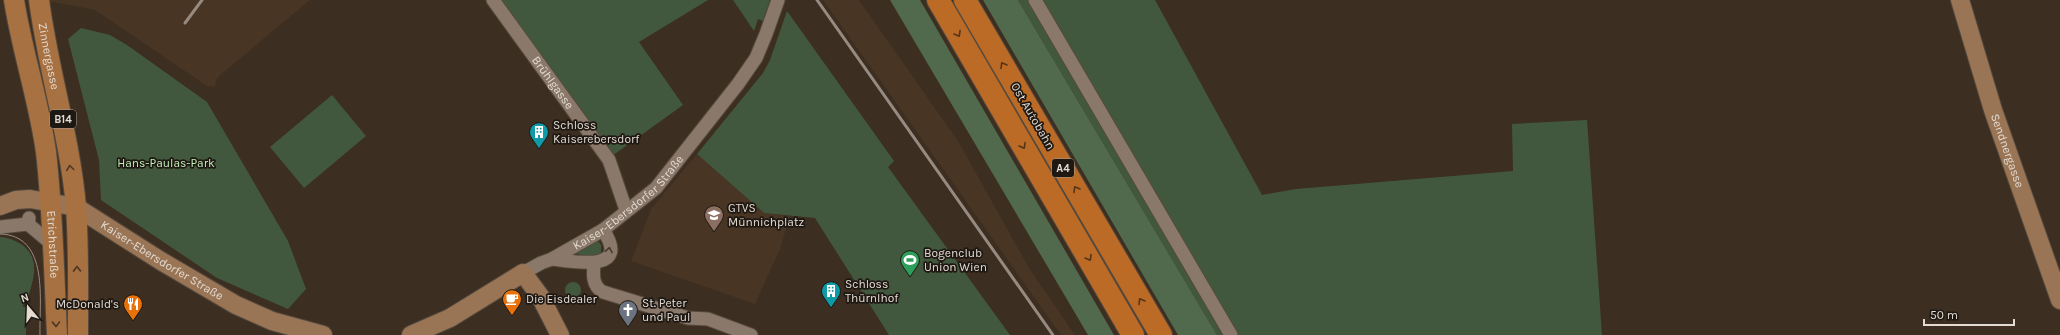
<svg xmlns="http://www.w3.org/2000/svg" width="2060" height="335" viewBox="0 0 2060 335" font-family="Karla,sans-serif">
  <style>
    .built { fill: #483523 }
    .green { fill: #42583e }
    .forest { fill: #51694c }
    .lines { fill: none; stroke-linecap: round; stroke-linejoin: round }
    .street-casing { stroke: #55493e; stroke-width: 15 }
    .secondary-casing { stroke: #55493e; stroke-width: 20 }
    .primary-casing { stroke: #55493e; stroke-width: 22 }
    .highway-casing { stroke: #55493e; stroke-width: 24 }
    .street { stroke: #8a796a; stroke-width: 13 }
    .secondary { stroke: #997555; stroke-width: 18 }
    .primary { stroke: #a77141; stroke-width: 20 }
    .highway { stroke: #bb6b25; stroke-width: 22 }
    .tram { stroke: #978b81; stroke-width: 1 }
    .rail { stroke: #978b81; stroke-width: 3 }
    .oneway { stroke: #553519 }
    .oneway2 { stroke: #4e3722 }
    .oneway3 { stroke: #443a31 }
    .labels { text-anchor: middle; stroke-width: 3.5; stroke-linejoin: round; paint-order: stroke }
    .shield { fill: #1e1812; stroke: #a9a099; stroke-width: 1 }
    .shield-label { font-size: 11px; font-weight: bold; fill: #e4dbd3 }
    .street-label { font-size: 12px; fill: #e4dbd3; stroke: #1e1812 }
    .poi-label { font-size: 12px; fill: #e4dbd3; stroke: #1e1812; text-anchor: start }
    .park-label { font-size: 12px; fill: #c2eeb9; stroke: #1e1812 }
  </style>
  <rect width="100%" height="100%" fill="#3c2e21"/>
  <!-- built -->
  <path class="built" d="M43,0H310L218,77L216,81L215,87L207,86L95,10Z
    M823,0H859L958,141L1029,268L1075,335H1061Z
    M697,154L764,213L790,216L780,249L755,304L631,261L651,209Z"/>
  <!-- green -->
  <path class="green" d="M499,0H708L639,42L683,105L612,156Z
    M733,0H770L763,21L758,19L754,31Z
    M1018,0H1155L1262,195L1296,189L1513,171L1512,124L1587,120L1602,335H1217Z
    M787,11L894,161L888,167L1010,335H889L815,218L764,213L697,154L763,73L770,60Z
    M81,28L110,35L127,45L207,102L288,241L306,289L288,309L217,278L101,200L99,160L68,39Z
    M332,95L366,136L304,188L270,147Z
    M0,237C7,237 14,240 21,244C42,259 33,280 27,301L24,300L23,307H26V335H0Z
    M591,241H598L601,245V255L593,258L574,253Z
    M565 290a8 8 0 1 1 16 0a8 8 0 1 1-16 0Z"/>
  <!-- forest -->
  <path class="forest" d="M890,0H920L1114,335H1088Z
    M983,0H1018L1217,335H1178Z"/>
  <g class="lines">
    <defs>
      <g id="street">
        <path id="s1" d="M493,0L609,160L626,210"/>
        <path d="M1035,0L1231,335"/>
        <path d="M29,218L28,224L47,240"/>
        <path d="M0,227L28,224"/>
        <path d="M552,259C574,262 632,273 603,230"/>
        <path d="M594,263C593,274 592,286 603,292L688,318L708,319L751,335"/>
        <path id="s2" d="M523,273L541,263L552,259L603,230L656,188L738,84L756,58L766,34L778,0"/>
      </g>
      <g id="secondary">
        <path id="s3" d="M1960,0L1993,110L2060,300"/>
        <path id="s4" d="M0,206L16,200L30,199L76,207L161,261L236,305L272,321L323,335"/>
        <path d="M411,335L450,318L523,273L540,296L560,335"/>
      </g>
      <g id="primary">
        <path id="s5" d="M14,0C22,51 39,101 46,152C53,213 54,274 57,335"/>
        <path id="s6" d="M39,0C48,70 70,137 76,207C79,249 78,293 78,335"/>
      </g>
      <path id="highway" d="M938,0L1133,335
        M965,0L1161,335"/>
    </defs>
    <!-- street casing -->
    <use href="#street" class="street-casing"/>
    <!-- secondary casing -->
    <use href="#secondary" class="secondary-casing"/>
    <!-- primary casing -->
    <use href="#primary" class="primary-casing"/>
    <!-- highway casing -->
    <use href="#highway" class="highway-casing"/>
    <!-- street -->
    <use href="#street" class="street"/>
    <!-- secondary -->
    <use href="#secondary" class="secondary"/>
    <!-- primary -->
    <use href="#primary" class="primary"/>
    <!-- highway -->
    <use href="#highway" class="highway"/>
    <!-- tram -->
    <path class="tram" d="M0,234C50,235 39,301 40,335"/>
    <!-- rail -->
    <path class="rail" d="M817,0L1053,335
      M185,23L202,0"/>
  </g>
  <!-- one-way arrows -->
  <defs><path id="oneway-chevron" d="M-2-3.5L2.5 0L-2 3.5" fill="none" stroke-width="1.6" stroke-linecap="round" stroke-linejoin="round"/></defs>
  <g class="oneway">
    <use href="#oneway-chevron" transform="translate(958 34) rotate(60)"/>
    <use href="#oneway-chevron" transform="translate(1003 65) rotate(-120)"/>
    <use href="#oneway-chevron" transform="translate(1023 146) rotate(60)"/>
    <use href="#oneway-chevron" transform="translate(1076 189) rotate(-120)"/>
    <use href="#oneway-chevron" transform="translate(1089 258) rotate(60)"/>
    <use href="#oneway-chevron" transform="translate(1141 301) rotate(-120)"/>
  </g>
  <g class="oneway2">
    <use href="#oneway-chevron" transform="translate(70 168) rotate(-98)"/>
    <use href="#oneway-chevron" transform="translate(77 269) rotate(-91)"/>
    <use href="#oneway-chevron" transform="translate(56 324) rotate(88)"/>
  </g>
  <use class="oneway3" href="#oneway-chevron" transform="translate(609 250) rotate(-80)"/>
  <!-- icons -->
  <defs>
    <symbol id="building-pin" viewBox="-11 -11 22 30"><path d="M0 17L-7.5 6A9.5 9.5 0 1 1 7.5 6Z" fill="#0f9aa8" stroke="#1e1812"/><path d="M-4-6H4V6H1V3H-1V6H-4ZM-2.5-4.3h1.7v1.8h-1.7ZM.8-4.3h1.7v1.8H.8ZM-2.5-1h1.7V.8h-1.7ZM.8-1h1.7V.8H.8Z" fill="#fff"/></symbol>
    <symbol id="school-pin" viewBox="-11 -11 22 30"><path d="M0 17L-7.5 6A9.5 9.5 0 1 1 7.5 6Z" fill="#8d6e63" stroke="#1e1812"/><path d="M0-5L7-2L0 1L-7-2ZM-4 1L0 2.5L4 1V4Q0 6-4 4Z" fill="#fff"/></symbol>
    <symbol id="stadium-pin" viewBox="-11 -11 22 30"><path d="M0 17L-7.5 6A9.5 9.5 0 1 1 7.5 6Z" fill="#2e9e5b" stroke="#1e1812"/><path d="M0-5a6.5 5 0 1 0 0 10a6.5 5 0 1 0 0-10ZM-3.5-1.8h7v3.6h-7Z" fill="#fff"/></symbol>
    <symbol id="cafe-pin" viewBox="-11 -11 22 30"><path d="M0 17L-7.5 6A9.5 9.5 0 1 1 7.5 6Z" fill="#e8710a" stroke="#1e1812"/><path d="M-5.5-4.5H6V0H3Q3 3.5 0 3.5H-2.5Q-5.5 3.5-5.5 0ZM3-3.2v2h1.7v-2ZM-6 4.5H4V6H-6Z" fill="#fff"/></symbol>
    <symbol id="restaurant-pin" viewBox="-11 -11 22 30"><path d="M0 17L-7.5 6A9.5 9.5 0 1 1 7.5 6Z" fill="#e8710a" stroke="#1e1812"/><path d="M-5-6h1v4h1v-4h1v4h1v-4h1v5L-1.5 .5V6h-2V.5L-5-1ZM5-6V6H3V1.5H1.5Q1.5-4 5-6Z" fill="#fff"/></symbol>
    <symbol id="church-pin" viewBox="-11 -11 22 30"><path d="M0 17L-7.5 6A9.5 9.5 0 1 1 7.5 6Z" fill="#6b7280" stroke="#1e1812"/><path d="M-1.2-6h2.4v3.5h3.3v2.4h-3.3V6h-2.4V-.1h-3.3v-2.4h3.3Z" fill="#fff"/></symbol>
  </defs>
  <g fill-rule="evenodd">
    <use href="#building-pin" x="528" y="121" width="22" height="30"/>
    <use href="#school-pin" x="703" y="204" width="22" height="30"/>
    <use href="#stadium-pin" x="899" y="249" width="22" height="30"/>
    <use href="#building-pin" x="820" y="280" width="22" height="30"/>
    <use href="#cafe-pin" x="501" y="288" width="22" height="30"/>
    <use href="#restaurant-pin" x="122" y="293" width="22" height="30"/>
    <use href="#church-pin" x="617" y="299" width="22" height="30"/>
  </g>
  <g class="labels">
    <!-- shield labels -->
    <g class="shield">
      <rect x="50" y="110" width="26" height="18" rx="3"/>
      <rect x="1052" y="159" width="22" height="18" rx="3"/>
    </g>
    <g class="shield-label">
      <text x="63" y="123">B14</text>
      <text x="1063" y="172">A4</text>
    </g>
    <!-- street labels -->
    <g class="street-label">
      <text dy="4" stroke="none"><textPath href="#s6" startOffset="57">Zinnergasse</textPath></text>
      <text dy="4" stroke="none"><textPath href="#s1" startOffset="102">Brühlgasse</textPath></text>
      <text transform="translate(1033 116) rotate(60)" y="4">Ost Autobahn</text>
      <text dy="4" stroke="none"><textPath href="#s3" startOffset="158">Sendnergasse</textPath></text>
      <text dy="4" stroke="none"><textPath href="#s2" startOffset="128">Kaiser-Ebersdorfer Straße</textPath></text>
      <text dy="4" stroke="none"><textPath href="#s5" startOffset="248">Etrichstraße</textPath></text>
      <text dy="4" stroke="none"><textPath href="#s4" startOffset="179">Kaiser-Ebersdorfer Straße</textPath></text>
    </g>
    <!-- poi labels -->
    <g class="poi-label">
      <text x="553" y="129">Schloss<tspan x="553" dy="14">Kaiserebersdorf</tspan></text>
      <text x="728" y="212">GTVS<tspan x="728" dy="14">Münnichplatz</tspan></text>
      <text x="924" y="257">Bogenclub<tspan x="924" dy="14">Union Wien</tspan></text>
      <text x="845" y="288">Schloss<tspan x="845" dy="14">Thürnlhof</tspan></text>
      <text x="526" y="303">Die Eisdealer</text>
      <text x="642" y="307">St. Peter<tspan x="642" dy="14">und Paul</tspan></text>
      <text x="119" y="308" text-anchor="end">McDonald's</text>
    </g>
    <!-- park labels -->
    <g class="park-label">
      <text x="166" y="167">Hans-Paulas-Park</text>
    </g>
  </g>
  <!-- north arrow -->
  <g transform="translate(28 307) rotate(341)" stroke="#1e1812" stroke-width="3" paint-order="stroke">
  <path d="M0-3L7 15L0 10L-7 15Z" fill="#e4dbd3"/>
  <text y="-6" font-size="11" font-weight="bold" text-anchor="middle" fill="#e4dbd3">N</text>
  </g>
  <!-- scale -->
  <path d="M1924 319v6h90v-6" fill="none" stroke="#e4dbd3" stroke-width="2"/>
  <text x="1930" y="319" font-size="12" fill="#e4dbd3" stroke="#1e1812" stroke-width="3" paint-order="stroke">50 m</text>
</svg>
